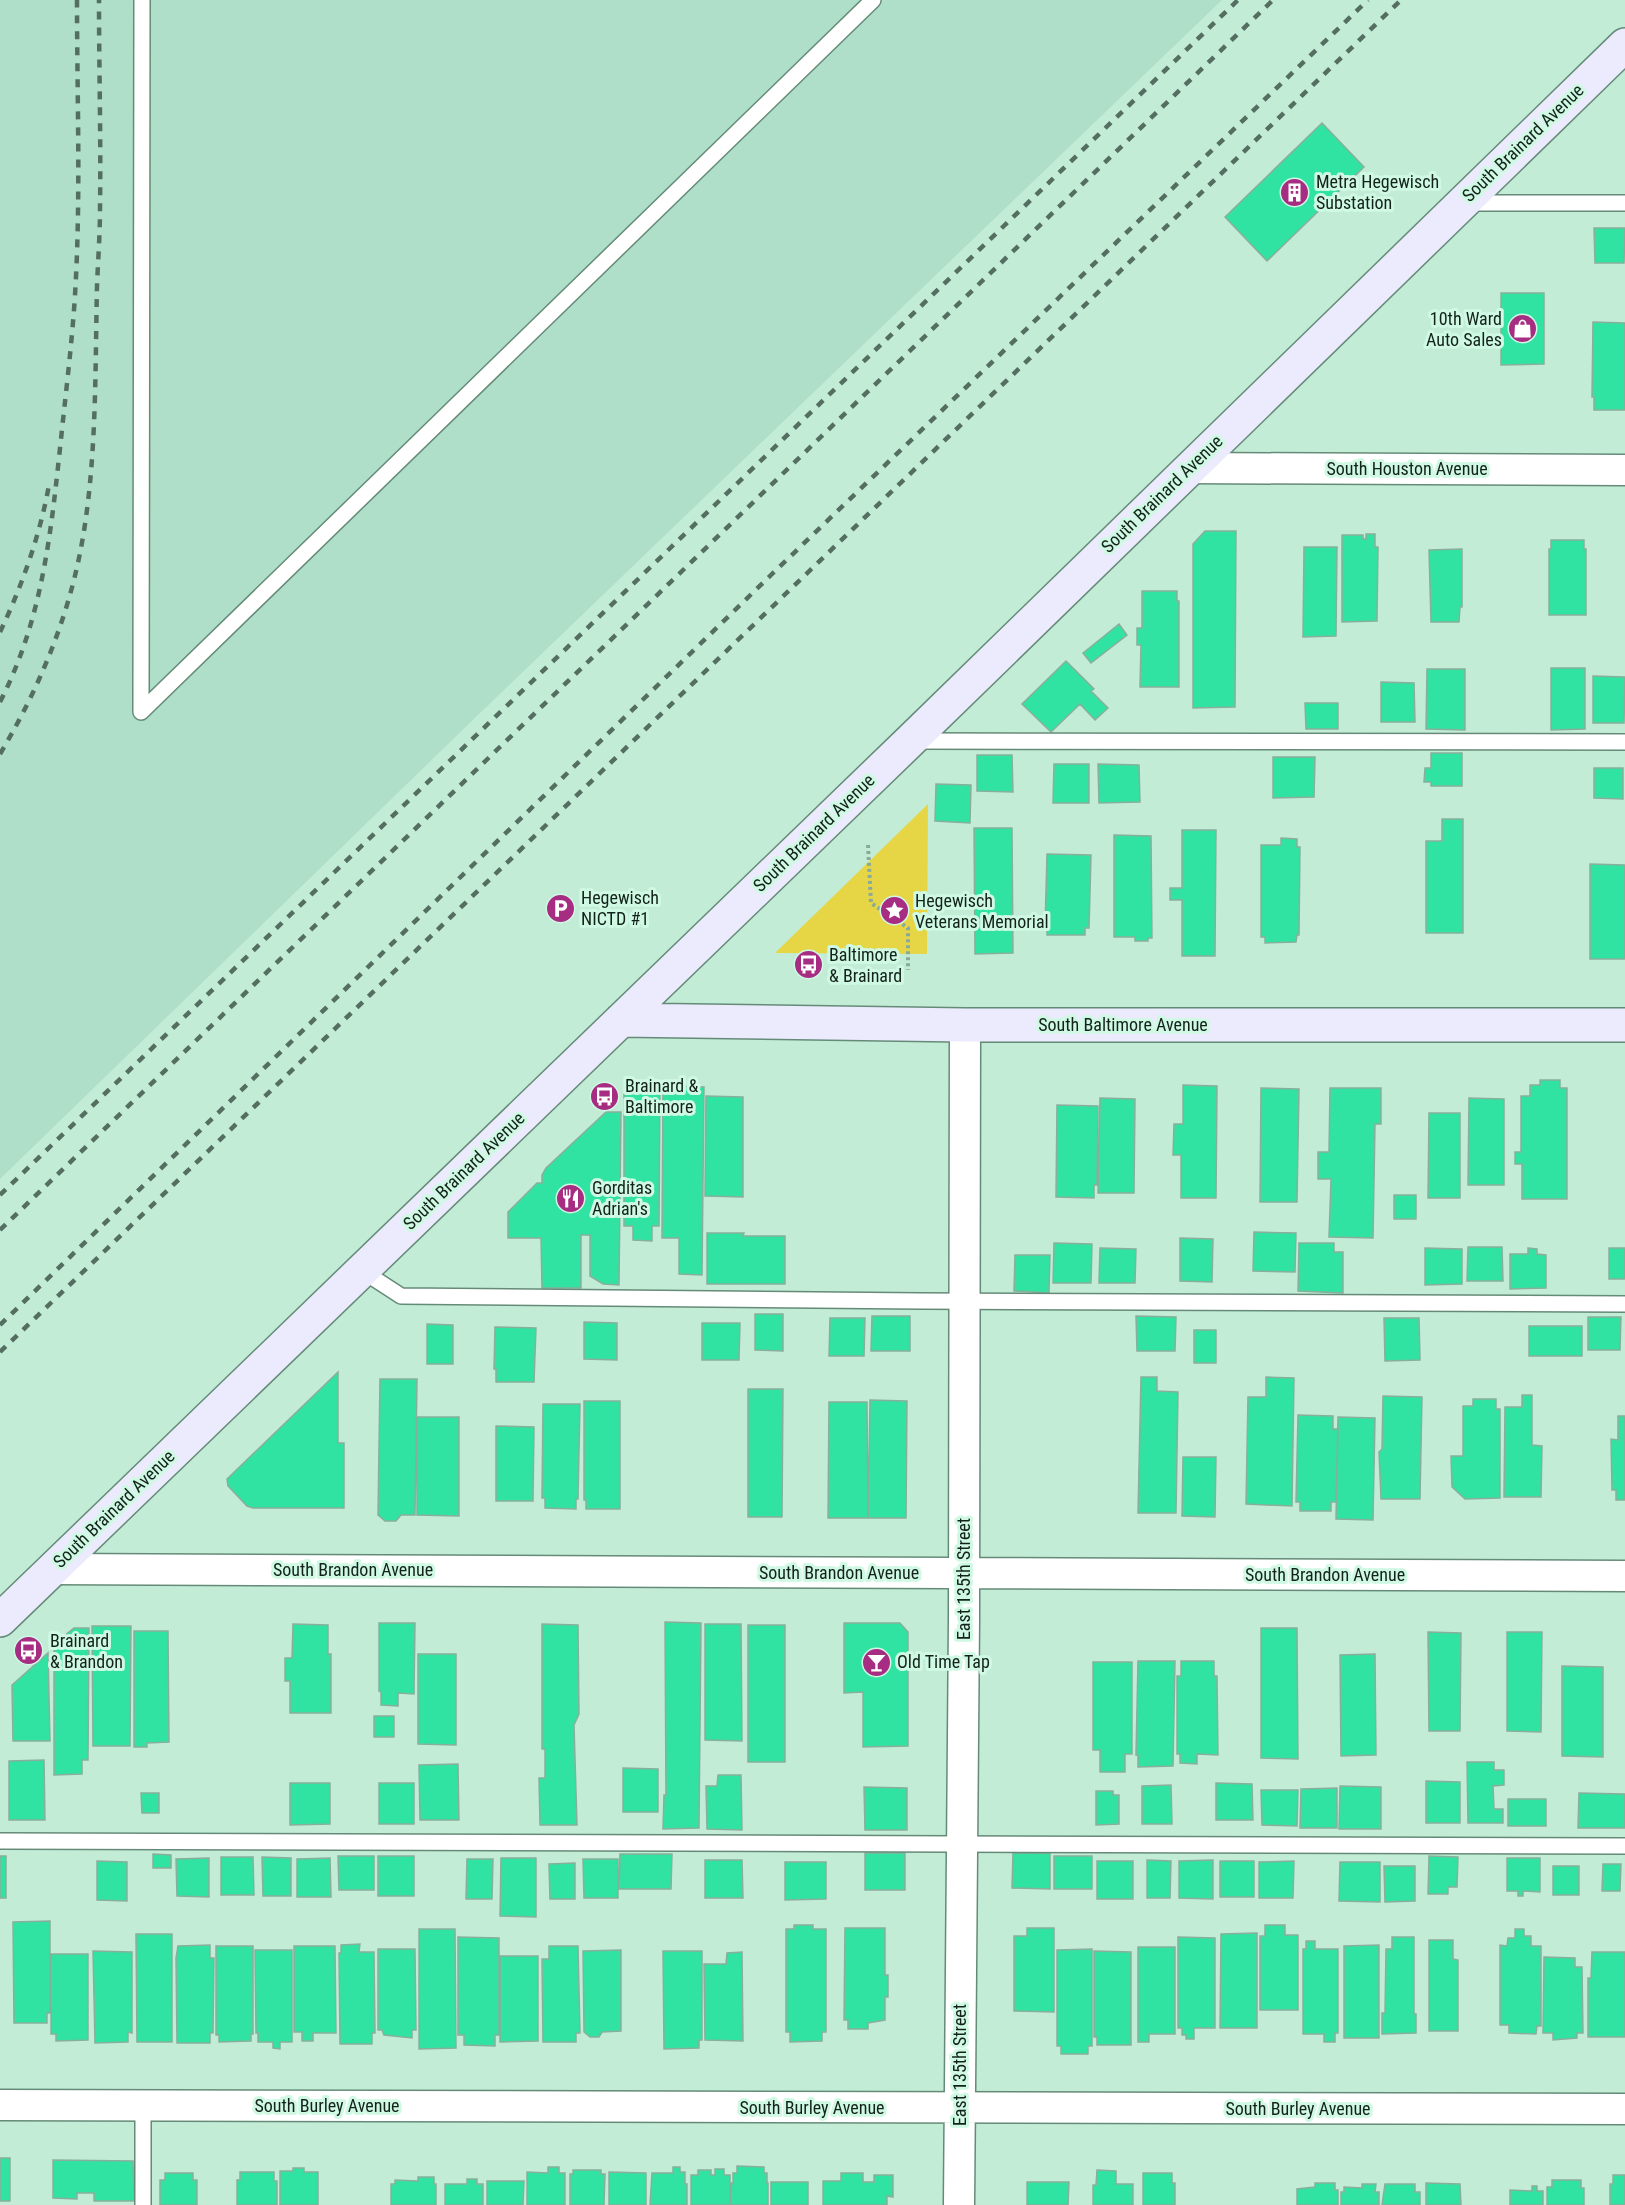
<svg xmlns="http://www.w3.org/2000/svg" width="1625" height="2205" viewBox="0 0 1625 2205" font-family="'Roboto Condensed',sans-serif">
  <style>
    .built { fill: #afdfc8 }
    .green { fill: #e6d645 }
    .building { fill: #30e3a3; stroke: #88af9b; stroke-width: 1.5 }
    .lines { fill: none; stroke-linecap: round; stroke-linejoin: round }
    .lane-casing { stroke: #658b78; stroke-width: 18 }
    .street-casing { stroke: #658b78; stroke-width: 33 }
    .secondary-casing { stroke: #658b78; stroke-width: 36 }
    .path { stroke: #89aa99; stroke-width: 4; stroke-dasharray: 3 3; stroke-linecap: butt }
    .lane { stroke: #fff; stroke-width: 15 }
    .street { stroke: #fff; stroke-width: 30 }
    .secondary { stroke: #ebebfd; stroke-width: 33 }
    .rail { stroke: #556e62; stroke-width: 4.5; stroke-dasharray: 8 8; stroke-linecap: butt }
    .labels { text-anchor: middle; stroke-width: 6; stroke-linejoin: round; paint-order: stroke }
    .street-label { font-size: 18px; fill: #13221b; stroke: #d0f9e4 }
    .poi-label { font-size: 18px; fill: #13221b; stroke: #d0f9e4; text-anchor: start }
  </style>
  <rect width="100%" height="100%" fill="#c3ecd7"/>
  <!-- built -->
  <path class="built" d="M0,0H1222L479,714L0,1179Z"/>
  <!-- green -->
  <path class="green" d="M928,804L927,954L775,953Z"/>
  <!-- building -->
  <path class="building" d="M1322,123L1364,167L1267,261L1225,217Z
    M1594,228H1625L1624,263H1595Z
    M1501,293H1544V364L1501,365Z
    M1593,322L1625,323V410H1594V397H1592Z
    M1205,531H1236L1235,707L1193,708V544Z
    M1366,534H1375V547H1378L1377,621L1342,622V535H1363V539H1366Z
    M1551,540H1584V549H1586V615H1549V549H1551Z
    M1304,547H1337L1336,636L1303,637Z
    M1462,549V607H1460L1459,622H1431L1429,550Z
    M1142,591H1177V601H1179V687H1140L1141,645H1137V628H1142Z
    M1119,624L1127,635L1091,663L1083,653Z
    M1066,661L1094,689L1091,691L1108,708L1095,720L1080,704L1051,732L1022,704Z
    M1551,668H1585V729L1551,730Z
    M1427,669H1465V730L1426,729Z
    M1593,676L1625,677L1624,723H1593Z
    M1381,682L1414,683L1415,722H1381Z
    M1305,703H1338V729H1306Z
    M1431,753H1462V786H1431V782H1424L1425,768H1431Z
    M977,755H1012L1013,792L977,791Z
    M1273,757H1315L1314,797L1273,798Z
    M1054,764H1089V803H1053Z
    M1098,764L1139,765L1140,802L1099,803Z
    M1594,768H1623V799L1594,798Z
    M936,784L971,785L970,823L935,821Z
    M1442,819H1463V933H1426V841H1442Z
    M974,828H1012L1013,953L975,954Z
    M1182,830H1216L1215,956H1182V900H1170V888H1182Z
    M1114,835L1151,836L1152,938H1148V941H1135V937H1114Z
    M1281,838L1297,839V847H1300L1299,935H1297L1296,942L1265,943V937H1261V845H1281Z
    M1047,854L1091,855L1089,928H1085V935H1047V929H1045Z
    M1590,864L1625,865V959H1590Z
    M1540,1080H1560V1088H1567V1199H1522V1164H1515V1152H1521V1096H1530V1085H1540Z
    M634,1085H660L659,1226H652V1241L633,1240V1226H624V1094Z
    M1183,1085L1217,1086L1216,1198H1181V1155H1173L1174,1124H1183Z
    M663,1086L704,1087L702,1275L679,1274V1238H662Z
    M1261,1088L1299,1089L1297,1202H1260Z
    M1330,1088H1381V1124H1375L1373,1238L1329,1237L1331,1179H1318V1152H1329Z
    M706,1096L743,1097V1197L705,1196Z
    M1100,1098L1135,1099L1134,1193H1098Z
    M1469,1098L1504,1099V1185H1468Z
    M1057,1105L1098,1106L1097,1185H1094V1198L1056,1197Z
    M606,1112H621L619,1285L603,1284L590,1276V1235H581V1288H542L541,1238H508V1212L537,1183H542V1175L546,1168Z
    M1429,1113H1460V1198H1428Z
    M1394,1195H1416V1219H1394Z
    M1254,1232L1296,1233L1295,1272L1253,1271Z
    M707,1233H744L743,1236H785V1284H707Z
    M1180,1238L1213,1239L1212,1282L1180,1281Z
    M1054,1243L1092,1244L1091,1283H1053Z
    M1299,1243H1334V1252H1343V1293L1298,1291Z
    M1468,1247H1502L1503,1281H1467Z
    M1100,1248L1136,1249L1135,1283H1099Z
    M1425,1248L1462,1249V1284L1425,1285Z
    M1528,1248L1537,1249V1254L1546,1255V1288L1510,1289V1254H1528Z
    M1609,1248H1625V1279H1609Z
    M1015,1255H1050L1049,1293L1014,1291Z
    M755,1314H783V1351L755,1350Z
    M872,1316H910V1351H871Z
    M1136,1316L1176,1317L1175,1351H1137Z
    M1588,1317H1621L1620,1350H1588Z
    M830,1318H865L864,1356H829Z
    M1384,1318H1419L1420,1360L1385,1361Z
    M584,1322L617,1323V1360L584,1359Z
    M702,1323H740L739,1360H702Z
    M427,1324L453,1325V1364H427Z
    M1529,1326H1582V1356H1529Z
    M495,1327L536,1328L534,1382H496V1369H494Z
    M1194,1330H1216V1363H1194Z
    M338,1372V1443H344V1508H253L247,1506L228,1486L227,1479Z
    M1141,1377H1157V1391L1178,1392L1176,1513H1138Z
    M1266,1377L1294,1378L1292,1506L1246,1504L1248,1397H1266Z
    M380,1379H417L415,1515H401L396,1521H385L378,1515Z
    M748,1389H783L782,1517H748Z
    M1522,1395H1532V1445L1542,1446L1541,1497H1504L1505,1407H1522Z
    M1383,1396L1422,1397L1420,1499H1381L1379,1452L1382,1449Z
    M1473,1399H1496V1409H1500V1498L1465,1499L1452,1487L1451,1456H1463V1406H1473Z
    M870,1400L907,1401L906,1518H868Z
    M584,1401H620V1509H586V1500H584Z
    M829,1402H867L868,1518H828Z
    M543,1404H580L578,1499H576V1509L545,1508V1498H542Z
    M1298,1415L1333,1416V1429H1338L1336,1502H1331V1511H1300V1502H1296Z
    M1618,1416H1625V1500H1616V1490H1612L1611,1439L1618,1440Z
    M417,1417H459V1516L417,1515Z
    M1338,1417L1375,1418L1373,1520L1336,1519Z
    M496,1426L534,1427L533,1501H496Z
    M1183,1457H1216L1215,1517L1182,1516Z
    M665,1622L701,1623L699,1828L663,1829L664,1795H666Z
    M379,1623H415L414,1694L398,1693V1706L381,1705V1692L379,1691Z
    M844,1623H900L908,1632V1746L863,1747V1692L844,1693Z
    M293,1624L328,1625V1654H331V1713H290V1681H285V1658H292Z
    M542,1624L578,1625L579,1714L574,1725L577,1825H540L539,1778H545V1749H542Z
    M705,1624H741L742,1741L705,1740Z
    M748,1625H785V1762H748Z
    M92,1626H131L130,1746H93Z
    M74,1628H89L88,1760H82V1774L54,1775V1644Z
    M1261,1628H1297L1298,1759L1261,1758Z
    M134,1631H168L169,1742L147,1743V1747H134Z
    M1428,1632L1461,1633L1460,1731H1429Z
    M1507,1632H1542L1541,1732L1507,1731Z
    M48,1653L50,1741H13L12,1685Z
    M418,1654H456V1745L418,1744Z
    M1375,1654L1376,1755L1341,1756L1340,1655Z
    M1138,1661H1175L1173,1766L1138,1767V1755H1136Z
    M1181,1661H1214V1676H1217L1218,1755L1197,1754V1764L1180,1763V1754H1177V1676H1181Z
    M1093,1662H1132V1754H1125V1772H1100V1750H1093Z
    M1562,1666L1603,1667V1757L1562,1756Z
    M374,1716H394V1737H374Z
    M44,1760L45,1820H9V1761Z
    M1467,1762H1494V1770H1504V1785L1493,1786L1494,1809H1503V1823H1468Z
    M458,1764L459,1820H420L419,1765Z
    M623,1768L658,1769V1812H623Z
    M718,1775H741L742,1830L707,1829L706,1786H717Z
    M1426,1781L1460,1782V1823H1426Z
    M290,1783H330V1824L290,1825Z
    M379,1783H414V1824H379Z
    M1216,1783L1252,1784L1253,1820H1216Z
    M1171,1785L1172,1824H1142V1786Z
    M1340,1786L1381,1787V1829H1339Z
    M864,1787L907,1788V1830H865Z
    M1337,1788V1828H1300L1301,1789Z
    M1261,1790H1298L1297,1826L1262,1825Z
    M1096,1791H1113V1795H1119V1824L1096,1825Z
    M141,1793H159V1813H142Z
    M1579,1793L1625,1794V1828H1578Z
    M1508,1799H1546V1826H1508Z
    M865,1853H905V1890H865Z
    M1013,1853H1050V1889L1012,1888Z
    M153,1854L171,1855V1868H153Z
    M620,1854H672L671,1889H619Z
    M0,1856H6V1898H0Z
    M338,1856H374V1890H339Z
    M378,1856H414V1896H378Z
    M1054,1856H1092V1889H1054Z
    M1429,1856L1458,1857L1457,1887H1448V1894H1428Z
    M221,1857H253L254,1895H221Z
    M262,1857L291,1858V1896H263Z
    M209,1858V1897L177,1896L176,1859Z
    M330,1858L331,1897H297V1859Z
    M501,1858H536V1917L500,1916Z
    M1507,1858H1540V1892L1523,1891V1896H1518V1891H1507Z
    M467,1859H493L492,1899H466Z
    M583,1859H618V1898H584Z
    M705,1860H742L743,1898H705Z
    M1147,1860L1171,1861L1170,1898H1147Z
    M1213,1860V1899L1179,1898V1861Z
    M97,1861L127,1862V1901L97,1900Z
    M1097,1861H1133V1899H1097Z
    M1220,1861H1254V1897H1220Z
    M1294,1861L1293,1898H1259V1862Z
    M785,1862H826V1899L785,1900Z
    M1340,1862H1380V1902L1339,1901Z
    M575,1863V1899H550L549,1864Z
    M1603,1864H1621L1620,1891H1602Z
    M1384,1866H1415V1901L1385,1902Z
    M1553,1866H1579V1895H1553Z
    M50,1921V2013H47V2023H14L13,1922Z
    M794,1925H813V1929H826V2032H822V2041L790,2042V2032H786V1929H794Z
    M1265,1925H1285V1935H1298V2010H1260V1936H1265Z
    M845,1928H885V1975H888V1997H885V2020L868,2023V2029H848V2020H844Z
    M1027,1928H1054V2012L1014,2011V1936H1027Z
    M419,1929H455L456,2048L419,2049Z
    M1515,1929H1524V1936H1531V1946H1541V2026H1537L1536,2034L1509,2033V2025H1500V1945L1507,1946L1508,1938H1515Z
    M1257,1933V2028H1220L1221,1934Z
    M136,1934H172V2042H137Z
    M458,1937L499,1938V2035H495V2046L464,2045V2035H458Z
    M1178,1937L1215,1938V2028H1194V2039H1186V2035H1182V2028H1178Z
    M1392,1937H1414V2014H1416V2033L1382,2034V2013H1385L1386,1949H1392Z
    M1429,1940H1453V1959L1458,1960V2031H1429Z
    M1306,1941H1315V1949H1338V2033H1335V2042H1324V2034H1303V1949H1306Z
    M360,1944L359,1952H374L375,2033H372V2044H340L339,1953H341V1945Z
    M210,1945V1958H214L213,2033H210V2043H177L176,1958L178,1946Z
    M1379,1945V2038H1344V1946Z
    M216,1946H253V2034H251V2041L219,2042V2035H216Z
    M294,1946H335L336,2033H313V2041H302V2032H294Z
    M549,1946H578L580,2033H576V2042H543L542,1959H549Z
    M1138,1947H1175V2034H1149V2042H1138Z
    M378,1949H415L416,2030H412V2038L384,2035L382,2030H378Z
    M1092,1949V2046H1088V2054H1061V2046H1057V1950Z
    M255,1950H292V2042H280V2049L273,2048V2042H258V2033H256Z
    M621,1950V2031L602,2032L599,2037H590L584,2032L583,1951Z
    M93,1951L132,1952V2033L128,2032V2042L95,2043Z
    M663,1951H702V2040H699V2048L664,2049Z
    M1094,1951L1131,1952V2045H1097V2037H1094Z
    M742,1952L743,2041L705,2040L704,1964H726L727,1953Z
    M1592,1952H1625V2037H1588V1978H1591Z
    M51,1954H88V2040L56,2041V2034H51Z
    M500,1956H538V2041L500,2042Z
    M1544,1957L1575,1958V1967H1582L1583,2033H1577V2038L1553,2040V2033H1543Z
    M0,2158H10V2201H0Z
    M53,2160L133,2161L134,2201H94V2193H77V2199L53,2198Z
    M737,2166L764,2167V2173H767V2183H768V2205H731V2183L733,2184V2173H737Z
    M548,2167H559V2173H565V2205H527V2172L548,2173Z
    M673,2167H680V2172H685V2184H687V2205H650L652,2173H673Z
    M293,2168H304V2172H318V2205H280V2171H293Z
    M715,2169H724V2175H730V2205H691V2175H698V2170H711V2175H715Z
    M573,2170H601V2174H605L604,2205H570V2174H573Z
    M1097,2170L1116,2171V2184H1133V2205H1093V2185H1096Z
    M240,2172H274V2181H277V2205H237V2180H240Z
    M609,2172L646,2173V2205H609Z
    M165,2173H193V2180H197V2205H160V2180H165Z
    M841,2173H863V2182H874V2175H893V2197L887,2196V2205H823V2181H841Z
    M1143,2173H1172V2183H1175V2205H1143Z
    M1613,2175H1625V2205H1610V2184H1613Z
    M418,2177H434V2184H436V2205H391V2184H395V2180L418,2181Z
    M467,2179H477V2184H483V2205H445V2184H467Z
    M1552,2180H1581V2188H1584V2205H1547V2187H1552Z
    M487,2181H524L523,2205H487Z
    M771,2182H808V2205H771Z
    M1027,2182H1069L1068,2205H1027Z
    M1315,2183H1335V2190H1338V2205H1297V2189L1315,2187Z
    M1426,2183L1460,2184L1461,2205H1426Z
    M1362,2184H1376L1375,2192H1379V2205H1341V2192H1344V2187L1362,2188Z
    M1385,2184H1415V2192H1420V2205H1382Z
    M1532,2186H1537V2191H1543V2205H1510V2190L1532,2191Z"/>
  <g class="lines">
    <defs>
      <path id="lane" d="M142,0L141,712L873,0
        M1466,203H1625
        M916,741L1625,742
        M361,1270L401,1296L921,1301L1625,1304
        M0,1841L1625,1846
        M143,2106V2205"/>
      <path id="street" d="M1189,468L1625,470
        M52,1569L1625,1576
        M0,2105L1625,2109
        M959,2205L964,1619L965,1025"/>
      <path id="secondary" d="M621,1020L965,1025H1625
        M0,1620L910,741L1625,45"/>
    </defs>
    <!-- lane casing -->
    <use href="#lane" class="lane-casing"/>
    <!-- street casing -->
    <use href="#street" class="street-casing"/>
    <!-- secondary casing -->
    <use href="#secondary" class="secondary-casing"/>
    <!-- path -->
    <path class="path" d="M868,845L871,903L908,928V970"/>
    <!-- lane -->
    <use href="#lane" class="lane"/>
    <!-- street -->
    <use href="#street" class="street"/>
    <!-- secondary -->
    <use href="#secondary" class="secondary"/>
    <!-- rail -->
    <path class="rail" d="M0,632C22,586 40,535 49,485
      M0,702C43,618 51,532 61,439C66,391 72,343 75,295C81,197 77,98 77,0
      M0,754C37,692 66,624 80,553C97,468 95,373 97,286C98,260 100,234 100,209C101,139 99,70 99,0
      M0,1195L1238,0
      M0,1230L1273,0
      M0,1325L771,575L1368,0
      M0,1352L1401,0"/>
  </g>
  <!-- icons -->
  <defs>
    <symbol id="building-disc" viewBox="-11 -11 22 22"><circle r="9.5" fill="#a72d82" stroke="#d0f9e4"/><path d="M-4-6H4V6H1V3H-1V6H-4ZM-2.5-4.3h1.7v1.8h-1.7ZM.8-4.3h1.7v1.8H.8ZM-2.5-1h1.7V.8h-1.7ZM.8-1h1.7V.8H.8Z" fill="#fff"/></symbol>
    <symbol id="shop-disc" viewBox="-11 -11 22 22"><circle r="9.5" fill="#a72d82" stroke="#d0f9e4"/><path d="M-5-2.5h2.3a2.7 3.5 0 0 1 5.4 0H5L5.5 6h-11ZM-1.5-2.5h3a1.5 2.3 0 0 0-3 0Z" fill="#fff"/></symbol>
    <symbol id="parking-disc" viewBox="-11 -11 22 22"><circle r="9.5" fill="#a72d82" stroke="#d0f9e4"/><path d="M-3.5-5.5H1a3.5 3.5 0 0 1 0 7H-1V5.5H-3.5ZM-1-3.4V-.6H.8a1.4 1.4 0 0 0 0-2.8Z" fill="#fff"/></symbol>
    <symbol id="sight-disc" viewBox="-11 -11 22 22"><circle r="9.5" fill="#a72d82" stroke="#d0f9e4"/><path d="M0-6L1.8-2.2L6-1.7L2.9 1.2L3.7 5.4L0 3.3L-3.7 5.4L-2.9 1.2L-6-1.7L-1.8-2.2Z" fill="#fff"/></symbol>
    <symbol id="bus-disc" viewBox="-11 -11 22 22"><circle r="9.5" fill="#a72d82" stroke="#d0f9e4"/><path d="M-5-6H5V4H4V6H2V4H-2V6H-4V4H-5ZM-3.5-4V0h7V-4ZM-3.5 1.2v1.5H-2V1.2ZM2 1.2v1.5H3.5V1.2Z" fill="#fff"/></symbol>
    <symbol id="restaurant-disc" viewBox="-11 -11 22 22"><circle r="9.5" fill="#a72d82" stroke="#d0f9e4"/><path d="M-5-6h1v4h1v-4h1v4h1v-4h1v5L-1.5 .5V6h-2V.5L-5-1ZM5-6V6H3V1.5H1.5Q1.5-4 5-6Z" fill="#fff"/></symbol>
    <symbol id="bar-disc" viewBox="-11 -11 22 22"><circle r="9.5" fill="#a72d82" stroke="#d0f9e4"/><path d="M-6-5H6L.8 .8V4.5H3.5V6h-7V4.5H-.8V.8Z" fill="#fff"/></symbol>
  </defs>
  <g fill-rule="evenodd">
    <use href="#building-disc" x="1278" y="176" width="33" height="33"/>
    <use href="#shop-disc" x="1506" y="312" width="33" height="33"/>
    <use href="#parking-disc" x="544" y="892" width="33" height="33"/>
    <use href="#sight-disc" x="878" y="894" width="33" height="33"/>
    <use href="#bus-disc" x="792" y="948" width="33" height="33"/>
    <use href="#bus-disc" x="588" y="1080" width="33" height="33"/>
    <use href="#restaurant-disc" x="554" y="1182" width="33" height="33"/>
    <use href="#bus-disc" x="12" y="1634" width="33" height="33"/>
    <use href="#bar-disc" x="860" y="1646" width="33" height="33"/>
  </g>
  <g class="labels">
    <!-- street labels -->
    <g class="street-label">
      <text transform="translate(1523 143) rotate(-44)" y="6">South Brainard Avenue</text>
      <text x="1407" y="475">South Houston Avenue</text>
      <text transform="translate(1162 494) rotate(-44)" y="6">South Brainard Avenue</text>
      <text transform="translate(814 833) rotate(-44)" y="6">South Brainard Avenue</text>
      <text x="1123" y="1031">South Baltimore Avenue</text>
      <text transform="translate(464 1171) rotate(-44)" y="6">South Brainard Avenue</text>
      <text transform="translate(114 1509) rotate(-44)" y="6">South Brainard Avenue</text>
      <text x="353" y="1576">South Brandon Avenue</text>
      <text x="839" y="1579">South Brandon Avenue</text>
      <text x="1325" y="1581">South Brandon Avenue</text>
      <text transform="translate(964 1579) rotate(-90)" y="6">East 135th Street</text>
      <text transform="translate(960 2065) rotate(-90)" y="6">East 135th Street</text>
      <text x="327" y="2112">South Burley Avenue</text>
      <text x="812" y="2114">South Burley Avenue</text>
      <text x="1298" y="2115">South Burley Avenue</text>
    </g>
    <!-- poi labels -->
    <g class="poi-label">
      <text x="1316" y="188">Metra Hegewisch<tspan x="1316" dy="21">Substation</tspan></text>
      <text x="1502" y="325" text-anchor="end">10th Ward<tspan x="1502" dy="21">Auto Sales</tspan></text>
      <text x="581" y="904">Hegewisch<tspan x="581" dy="21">NICTD #1</tspan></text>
      <text x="915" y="907">Hegewisch<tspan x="915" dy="21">Veterans Memorial</tspan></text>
      <text x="829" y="961">Baltimore<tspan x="829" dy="21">&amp; Brainard</tspan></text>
      <text x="625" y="1092">Brainard &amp;<tspan x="625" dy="21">Baltimore</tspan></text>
      <text x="592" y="1194">Gorditas<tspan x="592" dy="21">Adrian's</tspan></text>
      <text x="50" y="1647">Brainard<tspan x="50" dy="21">&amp; Brandon</tspan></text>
      <text x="897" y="1668">Old Time Tap</text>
    </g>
  </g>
</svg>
